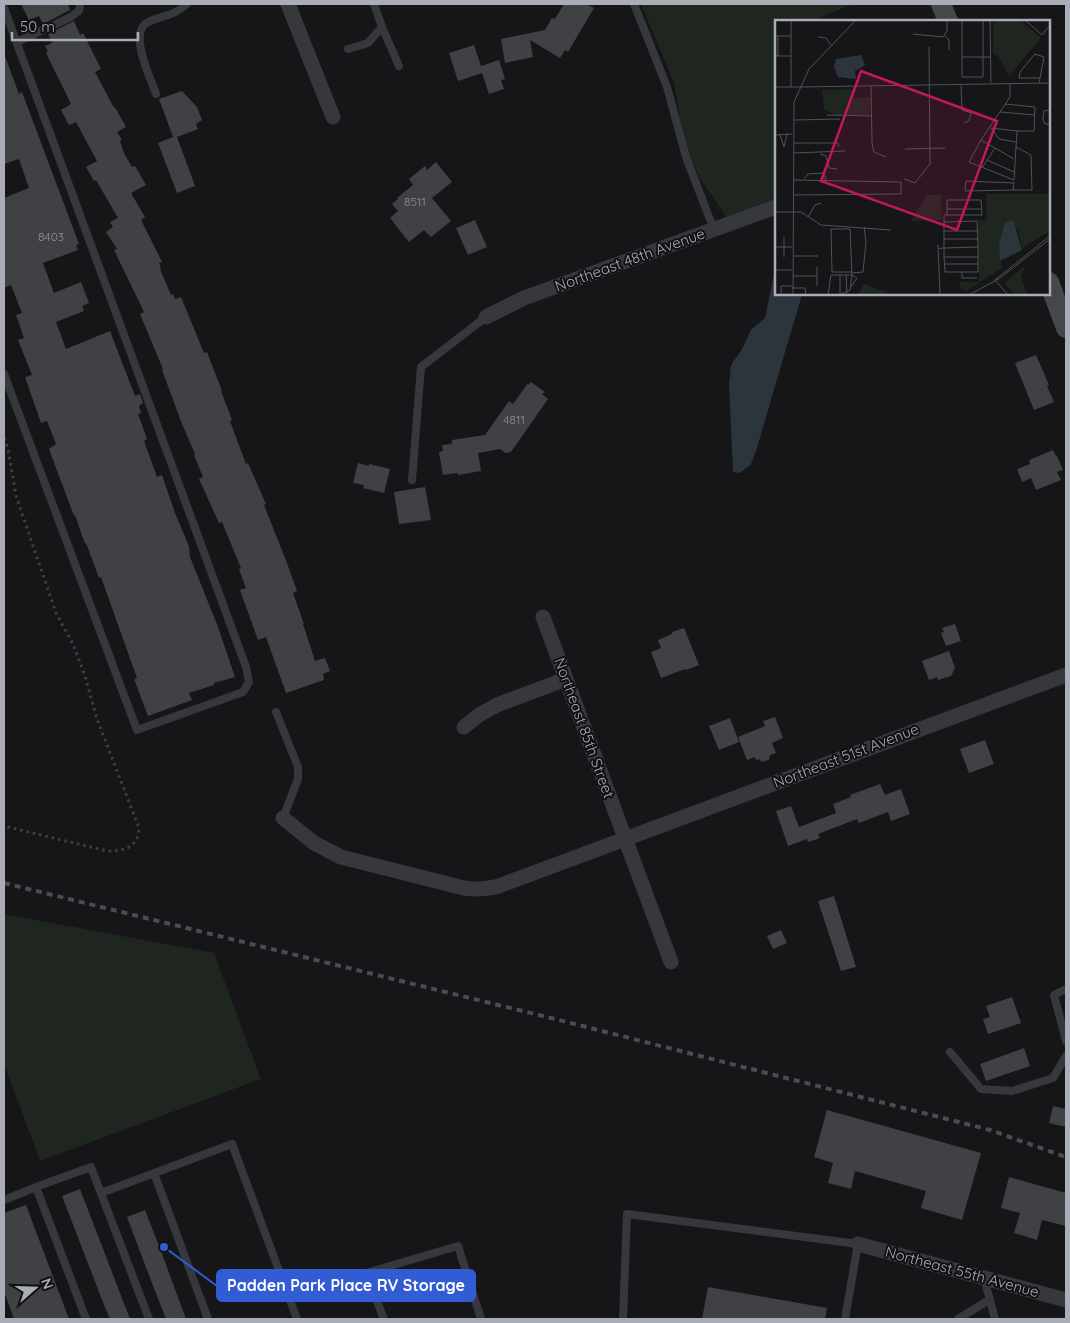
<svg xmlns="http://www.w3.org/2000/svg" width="1070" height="1323" viewBox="0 0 1070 1323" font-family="Quicksand,sans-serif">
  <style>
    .green { fill: #1e261f }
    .water { fill: #2c353c }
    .building { fill: #404145 }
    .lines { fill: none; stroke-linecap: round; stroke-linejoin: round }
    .path { stroke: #3d3f44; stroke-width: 3; stroke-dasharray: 2.5 4; stroke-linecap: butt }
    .lane { stroke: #37383d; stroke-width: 8 }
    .street { stroke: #37383d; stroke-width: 15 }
    .secondary { stroke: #45474d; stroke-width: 20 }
    .rail { stroke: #4a4c52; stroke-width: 4; stroke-dasharray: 6 5; stroke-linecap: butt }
    .labels { text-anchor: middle; stroke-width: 4; stroke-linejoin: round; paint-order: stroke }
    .number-label { font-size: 12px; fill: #8e929b }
    .street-label { font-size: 15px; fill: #a8adb8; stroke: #111113 }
    .inset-road { fill: none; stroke: #505258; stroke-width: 1 }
    .view { fill: #c2185b; fill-opacity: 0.15; stroke: #c2185b; stroke-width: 2.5 }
    .inset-edge { fill: none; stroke: #a8adb8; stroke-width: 2.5 }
    .leader { fill: none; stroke: #325cd3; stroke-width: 2 }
    .callout-dot { fill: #325cd3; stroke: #111113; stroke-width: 2 }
    .callout { fill: #325cd3; stroke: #325cd3; stroke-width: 2 }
    .callout-label { font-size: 16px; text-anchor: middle; font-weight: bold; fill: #fff }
  </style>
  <rect width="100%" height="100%" fill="#161618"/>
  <!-- green -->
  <path class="green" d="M641,4H853L812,21H776V199L727,218L699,177L684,142L674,83Z
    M4,914L214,953L261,1079L40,1161L4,1064Z"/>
  <!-- water -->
  <path class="water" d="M776,264V294H801V298L756,451L751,464L740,473L733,472L729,384L731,365L742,349L751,330L765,318Z"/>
  <!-- building -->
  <path class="building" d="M21,4H68L70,10L43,24L39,16L29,20Z
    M564,4H586L594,8L568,52L565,50L560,58L530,40L533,57L505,63L501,39L545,30L552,18L555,19Z
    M74,21L80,35L83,33L101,69L95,72L113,106L116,109L126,127L117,132L122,140L120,141L124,153L132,167L135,166L146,185L131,193L145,217L141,220L162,262L159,263L161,269H160L171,295L173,294L175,299L181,297L204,353L207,352L222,391H221L232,420L230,421L246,464L248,463L266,504L264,505L287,563L297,591L293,593L304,624H303L315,661L325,658L330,671L323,674L324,680L286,693L266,637L258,640L240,590L246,588L239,569L241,568L222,522L219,523L199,479L203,477L194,455L195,454L182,424L162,370L163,369L140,314L144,312L114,250L117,249L106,232L113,227L110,222L118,218L96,180L94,181L86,167L97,161L76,122L69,125L61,110L71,104L46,53L48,51L45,46L52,43L48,34Z
    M474,45L481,66L499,60L505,79L501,80L504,89L489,94L482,73L458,81L449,53Z
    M5,56L19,94L22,92L79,244L76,245L78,250L43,263L54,293L81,282L89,303L82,306L84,311L56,322L66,349L110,331L135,396L140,394L143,403L139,406L141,413L138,414L147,439L144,441L157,477L162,475L175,513L186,539L189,547L190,557L218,627L235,677L214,683V685L189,693L192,700L148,716L134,679L137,678L112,608L101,577L99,578L86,543L85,544L75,515L74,516L49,449L56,444L47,421L41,423L25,377L32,375L18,340L24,338L16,315L22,313L11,285L4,288V198L29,188L19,159L4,164V57Z
    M182,91L197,107L202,120L196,124L198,129L177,137L195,186L177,193L158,143L173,137L159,99Z
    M436,162L452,182L432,198L451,221L431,237L424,230L409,242L390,218L398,211L392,204L398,199L397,198L413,185L409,179L425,166L427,170Z
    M475,220L487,247L468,255L456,228Z
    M1036,355L1049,385L1047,386L1054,402L1034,410L1015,363Z
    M531,382L545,392L542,394L548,399L511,452L505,453L500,449L478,453L481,471L458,475L457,473L443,475L439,452L443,451L442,445L452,444V440L485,435L509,401L513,404L528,383L529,385Z
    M1053,450L1056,456H1057L1063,470L1057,472L1061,480L1036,490L1031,478L1022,482L1017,469L1030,464L1029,460Z
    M358,463L369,466V464L390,469L384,493L363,488L364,485L353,483Z
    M425,487L431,520L399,524L394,492Z
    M955,624L961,641L946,646L941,633L944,632L942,628Z
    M684,628L699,665L686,670L685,669L661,678L651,652L661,648L658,640L672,634V632Z
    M949,651L955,668L951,676L938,680L937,677L929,680L922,661Z
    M775,717L783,738L772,743L776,753L770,755L769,760L762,762L759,759L756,760L755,757L747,760L738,737L765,726L763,721Z
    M730,718L739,742L719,750L709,726Z
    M985,740L994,764L969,773L960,749Z
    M880,784L885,795L901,789L910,814L891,821L888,812L859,823L857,819L818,834L820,838L808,842L807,839L788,846L776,811L791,806L799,827L836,813L833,804L851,797L850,795Z
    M834,896L856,967L841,971L818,901Z
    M781,930L787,943L773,949L767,936Z
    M1012,997L1021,1023L988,1034L983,1019L990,1017L986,1006Z
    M1024,1048L1030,1066L986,1081L980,1064Z
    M1053,1106L1066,1109V1127L1049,1123Z
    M827,1110L981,1153L962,1220L921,1208L926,1191L855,1171L851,1189L828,1183L833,1163L814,1157Z
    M1009,1177L1066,1193V1226L1042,1220L1037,1240L1014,1233L1020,1213L1001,1208Z
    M80,1189L130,1319H110L106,1310L62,1196Z
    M26,1205L69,1319H14L4,1291V1213Z
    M145,1210L161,1251L186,1319H166L150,1278L127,1217Z
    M708,1287L827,1308L825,1319H702Z"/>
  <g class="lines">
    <!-- path -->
    <path class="path" d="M4,438L8,449L16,496L56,613L73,644L85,676L97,719L139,828C138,848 124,851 107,851L4,826"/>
    <!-- lane -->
    <path class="lane" d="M634,4L667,87L686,157L709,217L715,229
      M4,8L246,667L249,682L243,692L137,730L4,374
      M382,27L399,66
      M17,42L69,18L79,11L80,4
      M348,49L368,43L382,27L374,4
      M156,94C151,79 130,37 145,24C152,19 163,17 171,14C177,12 182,8 187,4
      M412,480L421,367L486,317
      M276,712L298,767V779L283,818
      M1066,989L1054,995L1066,1041
      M950,1052L981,1089L1012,1091L1053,1078L1066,1056
      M154,1173L208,1319
      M36,1187L91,1167L149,1319
      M101,1193L232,1144L297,1319
      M4,1200L36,1187L86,1319
      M984,1278L995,1319
      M384,1319L366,1273L458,1246L481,1319
      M623,1319L627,1214L858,1244L845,1319
      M958,1319L989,1300"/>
    <!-- street -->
    <path class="street" d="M288,4L333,117
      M486,317L524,298L776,207
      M543,617L671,962
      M464,727L479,715L497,705L566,679
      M283,818L314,843L341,857L464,888C475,890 485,889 496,887C687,817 876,744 1066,675
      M858,1244L1066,1300"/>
    <!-- secondary -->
    <path class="secondary" d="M941,4L948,21
      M1049,282L1066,328"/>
    <!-- rail -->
    <path class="rail" d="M4,883L555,1019L990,1130L1066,1157"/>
  </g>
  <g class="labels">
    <!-- number labels -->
    <g class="number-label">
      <text x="415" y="206">8511</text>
      <text x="51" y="241">8403</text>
      <text x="514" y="424">4811</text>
    </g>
    <!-- street labels -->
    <g class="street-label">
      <text transform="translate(630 260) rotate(-20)" y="5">Northeast 48th Avenue</text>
      <text transform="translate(584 728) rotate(70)" y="5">Northeast 85th Street</text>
      <text transform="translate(846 756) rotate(-21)" y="5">Northeast 51st Avenue</text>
      <text transform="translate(962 1272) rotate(15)" y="5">Northeast 55th Avenue</text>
    </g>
  </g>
  <!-- overview -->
  <g transform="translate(775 20)">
    <rect width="275" height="275" fill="#161618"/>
    <path d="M223,0H245L266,18L234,56L223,36L218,34V4ZM78,69L79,78L95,77V95L62,96L49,89L47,70ZM211,174H275V211L247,228L243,210L230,202L224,224L227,248L191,271L185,268V262H204L203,200H212ZM152,175H166L167,200L136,201ZM251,245L246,256L252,275H240L229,263ZM89,264L112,272L114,275H83Z" fill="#1e261f"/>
    <path d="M86,35L90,45L80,51L81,59L63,57L59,47L61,39ZM238,200L247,230L225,241L224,224L230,202Z" fill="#2c353c"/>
    <path class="inset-road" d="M16,0V67M208,0V57H187V37H216M215,0L216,63M250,0L267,15L275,5M138,14L168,17L172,11V0M0,16H16M3,16V36M170,16L174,20V30M43,17L51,18L56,25M0,36H16M187,37V0M264,63L269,37L260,34L245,52L244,58H264M186,65L187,90L196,93L194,101L189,103M96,66L97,123L99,132L111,137M0,67H24M24,67L275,63M230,84L260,87L259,111H242L239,160L194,142L206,120L235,77V63M275,90L269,91L268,99L269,103L275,105M225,92L260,95M52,95L96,96M19,100L65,99M216,108L224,119L241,122M216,108L242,111M0,115L17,114M5,115L9,127L12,114M206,120L239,139M19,123H63L64,127M130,129L170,128M19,133L70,131M45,134L51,136L54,148L62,149M212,140L239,152M207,148L220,128M29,159L33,154L49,153L51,161M129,159L140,163L155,144L154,27M18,160L126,162V174L19,175M239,162L238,170H257L256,135L241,127M238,170L190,171L191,161L239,163M172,189H206M0,192H26L46,205L116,210M33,197L40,185L46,183M169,202V195H207L206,180H172V195M169,211H202M9,217V237M169,219H203M163,225L165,275M0,227H17M164,229L167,228H169L203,227V252H170L169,237V202L202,201L203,227M19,236H43M169,237H203M170,244H203M0,250H17M187,252V258H202M77,253L88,252L91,222L89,207M71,255L72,273M18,256H42M220,260L275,216M221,261L233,275M42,266V247M76,267L82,258L77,255L75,209H56L57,252H77M17,268H30L31,275M6,275V266H17M18,275L19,82L34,49L81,0M53,275L56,255H77L75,270L65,275M65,275V255M194,275L225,258L275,219"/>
    <path class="view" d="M86,51L222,101L182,210L46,161Z"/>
    <rect width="275" height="275" class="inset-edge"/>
  </g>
  <!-- callouts -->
  <path class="leader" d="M164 1247L217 1286"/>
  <circle class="callout-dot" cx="164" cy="1247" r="5"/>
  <rect class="callout" x="217" y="1270" width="258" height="31" rx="5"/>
  <g class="callout-label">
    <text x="346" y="1291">Padden Park Place RV Storage</text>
  </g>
  <!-- border -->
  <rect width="1070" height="1323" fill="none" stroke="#a8adb8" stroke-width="10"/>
  <!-- north arrow -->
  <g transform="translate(35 1288) rotate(70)" stroke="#111113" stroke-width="4" paint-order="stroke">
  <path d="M0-4L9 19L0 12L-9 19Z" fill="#a8adb8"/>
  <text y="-8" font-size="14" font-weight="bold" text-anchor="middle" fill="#a8adb8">N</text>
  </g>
  <!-- scale -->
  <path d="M12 32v8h126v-8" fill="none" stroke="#a8adb8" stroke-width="2.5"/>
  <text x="20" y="32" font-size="15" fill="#a8adb8" stroke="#111113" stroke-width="4" paint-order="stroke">50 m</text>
</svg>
